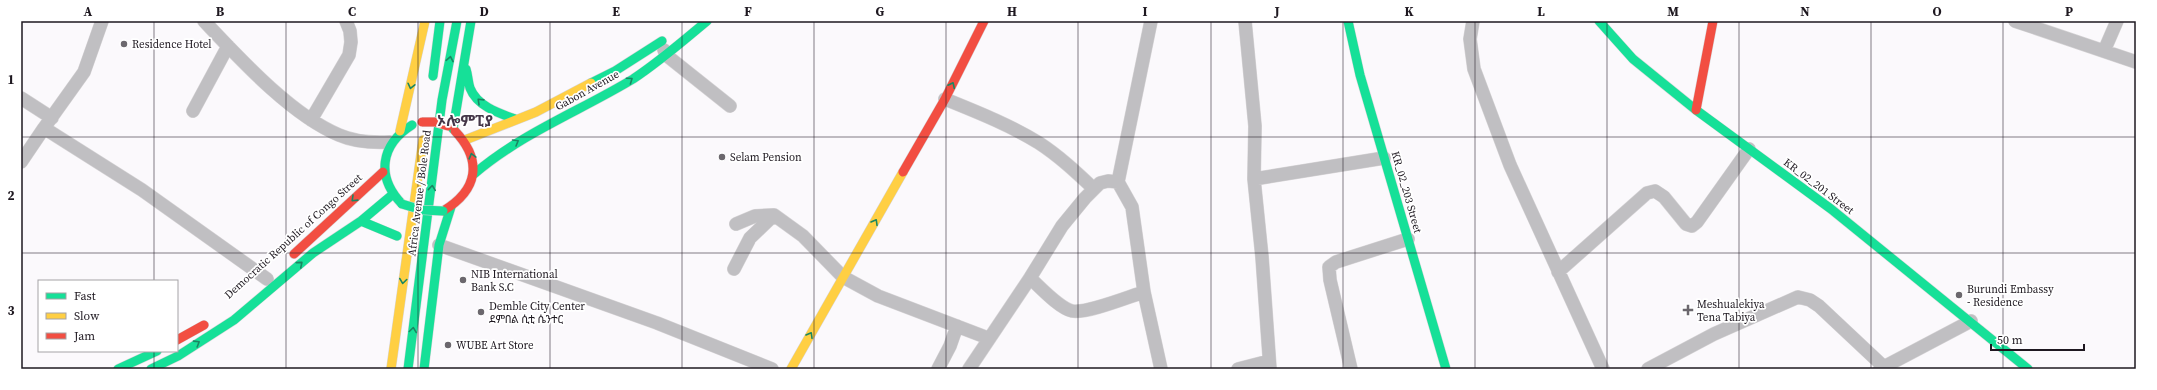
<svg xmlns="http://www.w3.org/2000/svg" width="2157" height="390" viewBox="0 0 2157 390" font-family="'Source Serif 4','Noto Sans Ethiopic',serif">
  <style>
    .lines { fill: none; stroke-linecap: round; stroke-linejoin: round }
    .street-casing { stroke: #d8d6d8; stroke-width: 14 }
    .fast-casing { stroke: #d8d6d8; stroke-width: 10 }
    .slow-casing { stroke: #d8d6d8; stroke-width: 10 }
    .jam-casing { stroke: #d8d6d8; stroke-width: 10 }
    .street { stroke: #c0bfc2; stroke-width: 13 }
    .fast { stroke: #16e098; stroke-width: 9 }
    .slow { stroke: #ffcf43; stroke-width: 9 }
    .jam { stroke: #f24e42; stroke-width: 9 }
    .fast-bridge-casing { stroke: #d8d6d8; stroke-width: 10; stroke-linecap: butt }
    .jam-bridge-casing { stroke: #d8d6d8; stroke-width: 10; stroke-linecap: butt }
    .fast-bridge { stroke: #16e098; stroke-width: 9 }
    .jam-bridge { stroke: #f24e42; stroke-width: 9 }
    .oneway { stroke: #1a8662 }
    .grid { fill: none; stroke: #1e1820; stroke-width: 1; stroke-opacity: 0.55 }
    .poi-dot { fill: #6b676d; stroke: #fff; stroke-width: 1.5 }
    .labels { text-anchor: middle; stroke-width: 3.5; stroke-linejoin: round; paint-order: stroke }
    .poi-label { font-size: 11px; fill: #1e1820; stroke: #fff; text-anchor: start }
    .street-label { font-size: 11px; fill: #1e1820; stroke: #fff }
    .district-label { font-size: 15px; font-weight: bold; fill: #453749; stroke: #fff }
    .neatline { fill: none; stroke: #1e1820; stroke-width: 1.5 }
    .grid-label { font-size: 13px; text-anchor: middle; font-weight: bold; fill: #1e1820 }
  </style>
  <rect width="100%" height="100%" fill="#fbf9fc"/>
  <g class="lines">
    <defs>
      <path id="street" d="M102,21L84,72L44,128L142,190L267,279
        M204,21C240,59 291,115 339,135C355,142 373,143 390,142
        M1151,21L1118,182L1132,207L1144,292L1161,369
        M1245,21L1255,126L1254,179L1262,257L1270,369
        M1473,21L1470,39L1474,69L1510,165L1603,369
        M2015,21L2136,62
        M664,50L666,55L730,106
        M2104,51L2117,21
        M21,98L52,118
        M945,99C977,112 1010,125 1039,143C1059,156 1076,172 1093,188
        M193,111L228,46
        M311,120L349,55L351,42L350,31L346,21
        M21,162L44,128
        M1254,179L1384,158
        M736,224L755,216L774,215L803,236L843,277L878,296L988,338
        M439,245L657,323L772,369
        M734,269L750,238L774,215
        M1558,272L1647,193L1655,191L1664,197L1686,224L1692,226L1697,222L1749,149
        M1030,278C1040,287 1059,308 1072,311C1086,314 1128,297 1144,292
        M938,369L950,346L957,326
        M969,369L1030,278L1062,226L1085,198L1100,183L1108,181L1118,182
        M1238,369L1269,361
        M1351,369L1330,280L1329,267L1336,262L1408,239
        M1648,369L1714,334L1798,297L1810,300L1819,306L1884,367
        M1880,369L1971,321"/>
      <path id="fast" d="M1348,21L1360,75L1446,369
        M1599,21L1633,59L1696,110L1831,209L2028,369
        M466,69C468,75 468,82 470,88C477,106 498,113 515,119
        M433,76L440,21
        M591,83L615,71L662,41
        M453,129L471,21
        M474,174C522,133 580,111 633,79C659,62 683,41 707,21
        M402,204C376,177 380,145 412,125
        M361,221L397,236
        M118,369L157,351
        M151,369L178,356L234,320L313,253L361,221L392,195
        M408,369L442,100L457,21
        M424,369L439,245L451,207"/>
      <path id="slow" d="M400,131L425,21
        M465,140L536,112L591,83
        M391,369L423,140
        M791,369L903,172"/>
      <path id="jam" d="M1696,110L1713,21
        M903,172L945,99L984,21
        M443,211C478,190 483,161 455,131
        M294,254L383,172
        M177,340L204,325"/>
    </defs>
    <!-- street casing -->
    <use href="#street" class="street-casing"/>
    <!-- fast casing -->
    <use href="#fast" class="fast-casing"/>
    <!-- slow casing -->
    <use href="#slow" class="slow-casing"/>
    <!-- jam casing -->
    <use href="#jam" class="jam-casing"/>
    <!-- street -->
    <use href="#street" class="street"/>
    <!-- fast -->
    <use href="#fast" class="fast"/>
    <!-- slow -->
    <use href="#slow" class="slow"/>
    <!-- jam -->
    <use href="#jam" class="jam"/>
    <defs>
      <path id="fast-bridge" d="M402,204L422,210L443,211"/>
      <path id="jam-bridge" d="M422,122H435L448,126"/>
    </defs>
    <!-- fast-bridge casing -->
    <use href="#fast-bridge" class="fast-bridge-casing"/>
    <!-- jam-bridge casing -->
    <use href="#jam-bridge" class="jam-bridge-casing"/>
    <!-- fast-bridge -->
    <use href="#fast-bridge" class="fast-bridge"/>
    <!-- jam-bridge -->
    <use href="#jam-bridge" class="jam-bridge"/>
  </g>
  <!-- one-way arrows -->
  <defs><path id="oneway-chevron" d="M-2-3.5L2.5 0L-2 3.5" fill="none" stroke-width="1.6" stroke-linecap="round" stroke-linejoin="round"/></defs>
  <g class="oneway">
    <use href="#oneway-chevron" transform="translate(450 59) rotate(-79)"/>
    <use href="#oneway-chevron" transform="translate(630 80) rotate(-35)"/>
    <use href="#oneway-chevron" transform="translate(952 85) rotate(-64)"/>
    <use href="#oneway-chevron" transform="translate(411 86) rotate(103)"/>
    <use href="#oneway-chevron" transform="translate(480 101) rotate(-136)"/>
    <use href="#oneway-chevron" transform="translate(516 142) rotate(-30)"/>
    <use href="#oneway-chevron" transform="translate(472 156) rotate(-105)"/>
    <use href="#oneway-chevron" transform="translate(432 188) rotate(-84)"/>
    <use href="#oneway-chevron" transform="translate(354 199) rotate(136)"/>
    <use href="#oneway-chevron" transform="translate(875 222) rotate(-60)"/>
    <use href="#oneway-chevron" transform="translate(300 264) rotate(-40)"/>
    <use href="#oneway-chevron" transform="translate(403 281) rotate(98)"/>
    <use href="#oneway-chevron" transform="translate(413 330) rotate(-82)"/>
    <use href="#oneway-chevron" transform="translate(810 335) rotate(-60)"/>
    <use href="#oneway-chevron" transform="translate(197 343) rotate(-32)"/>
  </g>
  <!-- grid -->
  <path class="grid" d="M154,21V281M286,21V369M418,21V369M550,21V369M682,21V369M814,21V369M946,21V369M1078,21V369M1211,21V369M1343,21V369M1475,21V369M1607,21V369M1739,21V369M1871,21V369M2003,21V369M21,137H2136M21,253H2136M154,351V369"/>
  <!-- markers -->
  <g class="poi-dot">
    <circle cx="124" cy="44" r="4"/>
    <circle cx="722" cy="157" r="4"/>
    <circle cx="463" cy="280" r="4"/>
    <circle cx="1959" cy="295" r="4"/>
    <path d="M1686 304h4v4h4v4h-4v4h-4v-4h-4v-4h4z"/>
    <circle cx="481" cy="312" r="4"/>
    <circle cx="448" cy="345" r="4"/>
  </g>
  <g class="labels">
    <!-- poi labels -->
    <g class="poi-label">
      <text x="132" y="48">Residence Hotel</text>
      <text x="730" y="161">Selam Pension</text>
      <text x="471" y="278">NIB International<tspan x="471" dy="13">Bank S.C</tspan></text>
      <text x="1967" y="293">Burundi Embassy<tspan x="1967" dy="13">- Residence</tspan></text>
      <text x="1697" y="308">Meshualekiya<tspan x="1697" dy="13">Tena Tabiya</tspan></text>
      <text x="489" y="310">Demble City Center<tspan x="489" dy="13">ደምበል ሲቲ ሴንተር</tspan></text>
      <text x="456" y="349">WUBE Art Store</text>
    </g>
    <!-- street labels -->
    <g class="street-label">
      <text transform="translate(587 90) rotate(-29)" y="4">Gabon Avenue</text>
      <text transform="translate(1819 186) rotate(37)" y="4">KR_02_201 Street</text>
      <text transform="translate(1407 192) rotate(74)" y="4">KR_02_203 Street</text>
      <text transform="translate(419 193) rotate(-83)" y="4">Africa Avenue / Bole Road</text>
      <text transform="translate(293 236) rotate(-42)" y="4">Democratic Republic of Congo Street</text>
    </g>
    <!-- district labels -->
    <g class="district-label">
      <text x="465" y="126">ኦሎምፒያ</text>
    </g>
  </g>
  <!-- border -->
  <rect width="2157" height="390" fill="none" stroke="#ffffff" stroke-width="44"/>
  <!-- legend -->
  <rect x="38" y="280" width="140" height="72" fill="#ffffff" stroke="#a5a3a6"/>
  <rect x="46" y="293" width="20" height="6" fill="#16e098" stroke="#a5a3a6"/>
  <text x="74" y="300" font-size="12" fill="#1e1820">Fast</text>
  <rect x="46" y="313" width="20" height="6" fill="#ffcf43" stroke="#a5a3a6"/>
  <text x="74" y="320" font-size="12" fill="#1e1820">Slow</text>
  <rect x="46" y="333" width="20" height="6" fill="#f24e42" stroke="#a5a3a6"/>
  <text x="74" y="340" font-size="12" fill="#1e1820">Jam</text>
  <!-- scale -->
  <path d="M1991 344v6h93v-6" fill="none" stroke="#1e1820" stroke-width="2"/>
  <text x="1997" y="344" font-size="12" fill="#1e1820" stroke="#ffffff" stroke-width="3" paint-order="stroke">50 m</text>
  <rect x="22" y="22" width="2113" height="346" class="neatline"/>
  <g class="grid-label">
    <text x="88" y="16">A</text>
    <text x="220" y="16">B</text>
    <text x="352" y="16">C</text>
    <text x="484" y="16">D</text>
    <text x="616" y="16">E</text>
    <text x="748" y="16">F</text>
    <text x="880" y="16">G</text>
    <text x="1012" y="16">H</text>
    <text x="1145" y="16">I</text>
    <text x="1277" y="16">J</text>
    <text x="1409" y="16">K</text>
    <text x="1541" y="16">L</text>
    <text x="1673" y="16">M</text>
    <text x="1805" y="16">N</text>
    <text x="1937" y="16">O</text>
    <text x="2069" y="16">P</text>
    <text x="11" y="84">1</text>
    <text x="11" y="200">2</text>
    <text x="11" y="315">3</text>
  </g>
</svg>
